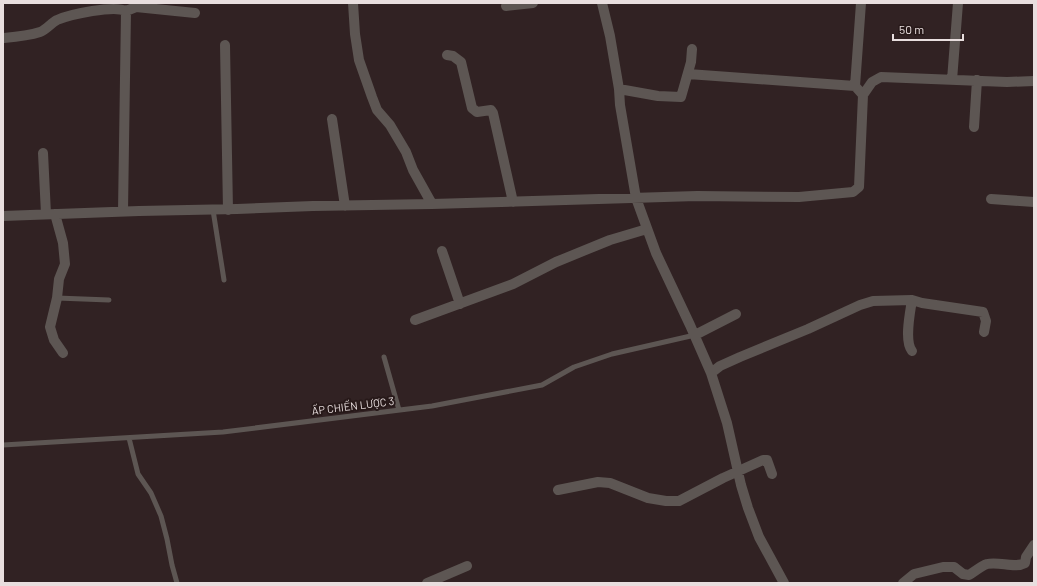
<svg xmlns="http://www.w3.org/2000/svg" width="1037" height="586" viewBox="0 0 1037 586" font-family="Barlow,sans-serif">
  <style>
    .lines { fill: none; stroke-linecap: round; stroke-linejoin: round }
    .lane { stroke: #5d5653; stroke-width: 5 }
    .street { stroke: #5d5653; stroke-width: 10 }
    .labels { text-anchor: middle; stroke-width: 4; stroke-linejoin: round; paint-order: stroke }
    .street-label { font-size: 11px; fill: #e8dede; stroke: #271919 }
  </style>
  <rect width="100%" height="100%" fill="#312223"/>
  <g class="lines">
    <!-- lane -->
    <path class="lane" d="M213,210L224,280
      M57,298L109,300
      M384,357L399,410
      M129,438L138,474L151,493L161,516L167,539L172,565L177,583
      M3,445L223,432L432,406L542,385L574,367L612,354L695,335"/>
    <!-- street -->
    <path class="street" d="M353,3L355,34L359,60L372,97L377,110L390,125L406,152L413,170L432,204L697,196L799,197L853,192L859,187L863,95L855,86L861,3
      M602,3L610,36L619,89L620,105L636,198L656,253L690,325L711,373L727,423L741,485L748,508L759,537L784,583
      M506,6L533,3
      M126,11L136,7L195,13
      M3,38C15,37 28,36 40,32C46,30 51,23 57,20C71,14 114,5 126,11L123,211
      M225,45L228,210
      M447,55L453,56L461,62L472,108L477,112L491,110L493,113L513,202
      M688,74L855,86
      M952,80L958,3
      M619,89L658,96L681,97L691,62L692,49
      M863,95L872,82L881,77L1007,82L1034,81
      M332,119L345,206
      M974,127L977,80
      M43,153L46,214
      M991,199L1034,202
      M55,214L63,243L65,264L59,279L57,298L50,327L54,340L63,353
      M3,216L139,211L237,209L313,206L432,204
      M442,251L460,304
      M912,300C910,313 904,341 912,351
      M415,320L513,284L556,262L610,240L647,229
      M695,335L736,314
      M711,373L720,366L740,357L808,329L860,305L873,301L912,300L922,303L983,312L986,321L984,332
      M558,490L598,482L610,483L648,498L666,501H679L723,478L763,460H767L772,474
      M427,583L467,566
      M903,583L914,574L943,567H954L963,574L969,575C974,572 981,566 987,564C1000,561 1014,569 1025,563L1026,557L1034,545"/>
  </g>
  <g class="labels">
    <!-- street labels -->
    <g class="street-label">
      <text transform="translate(353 406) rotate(-7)" y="4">ẤP CHIẾN LƯỢC 3</text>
    </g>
  </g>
  <!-- border -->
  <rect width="1037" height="586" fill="none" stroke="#e8dede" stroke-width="8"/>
  <!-- scale -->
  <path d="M893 34v6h70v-6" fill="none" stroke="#e8dede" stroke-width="2"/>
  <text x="899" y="34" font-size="12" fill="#e8dede" stroke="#271919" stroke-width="3" paint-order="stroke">50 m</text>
</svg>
